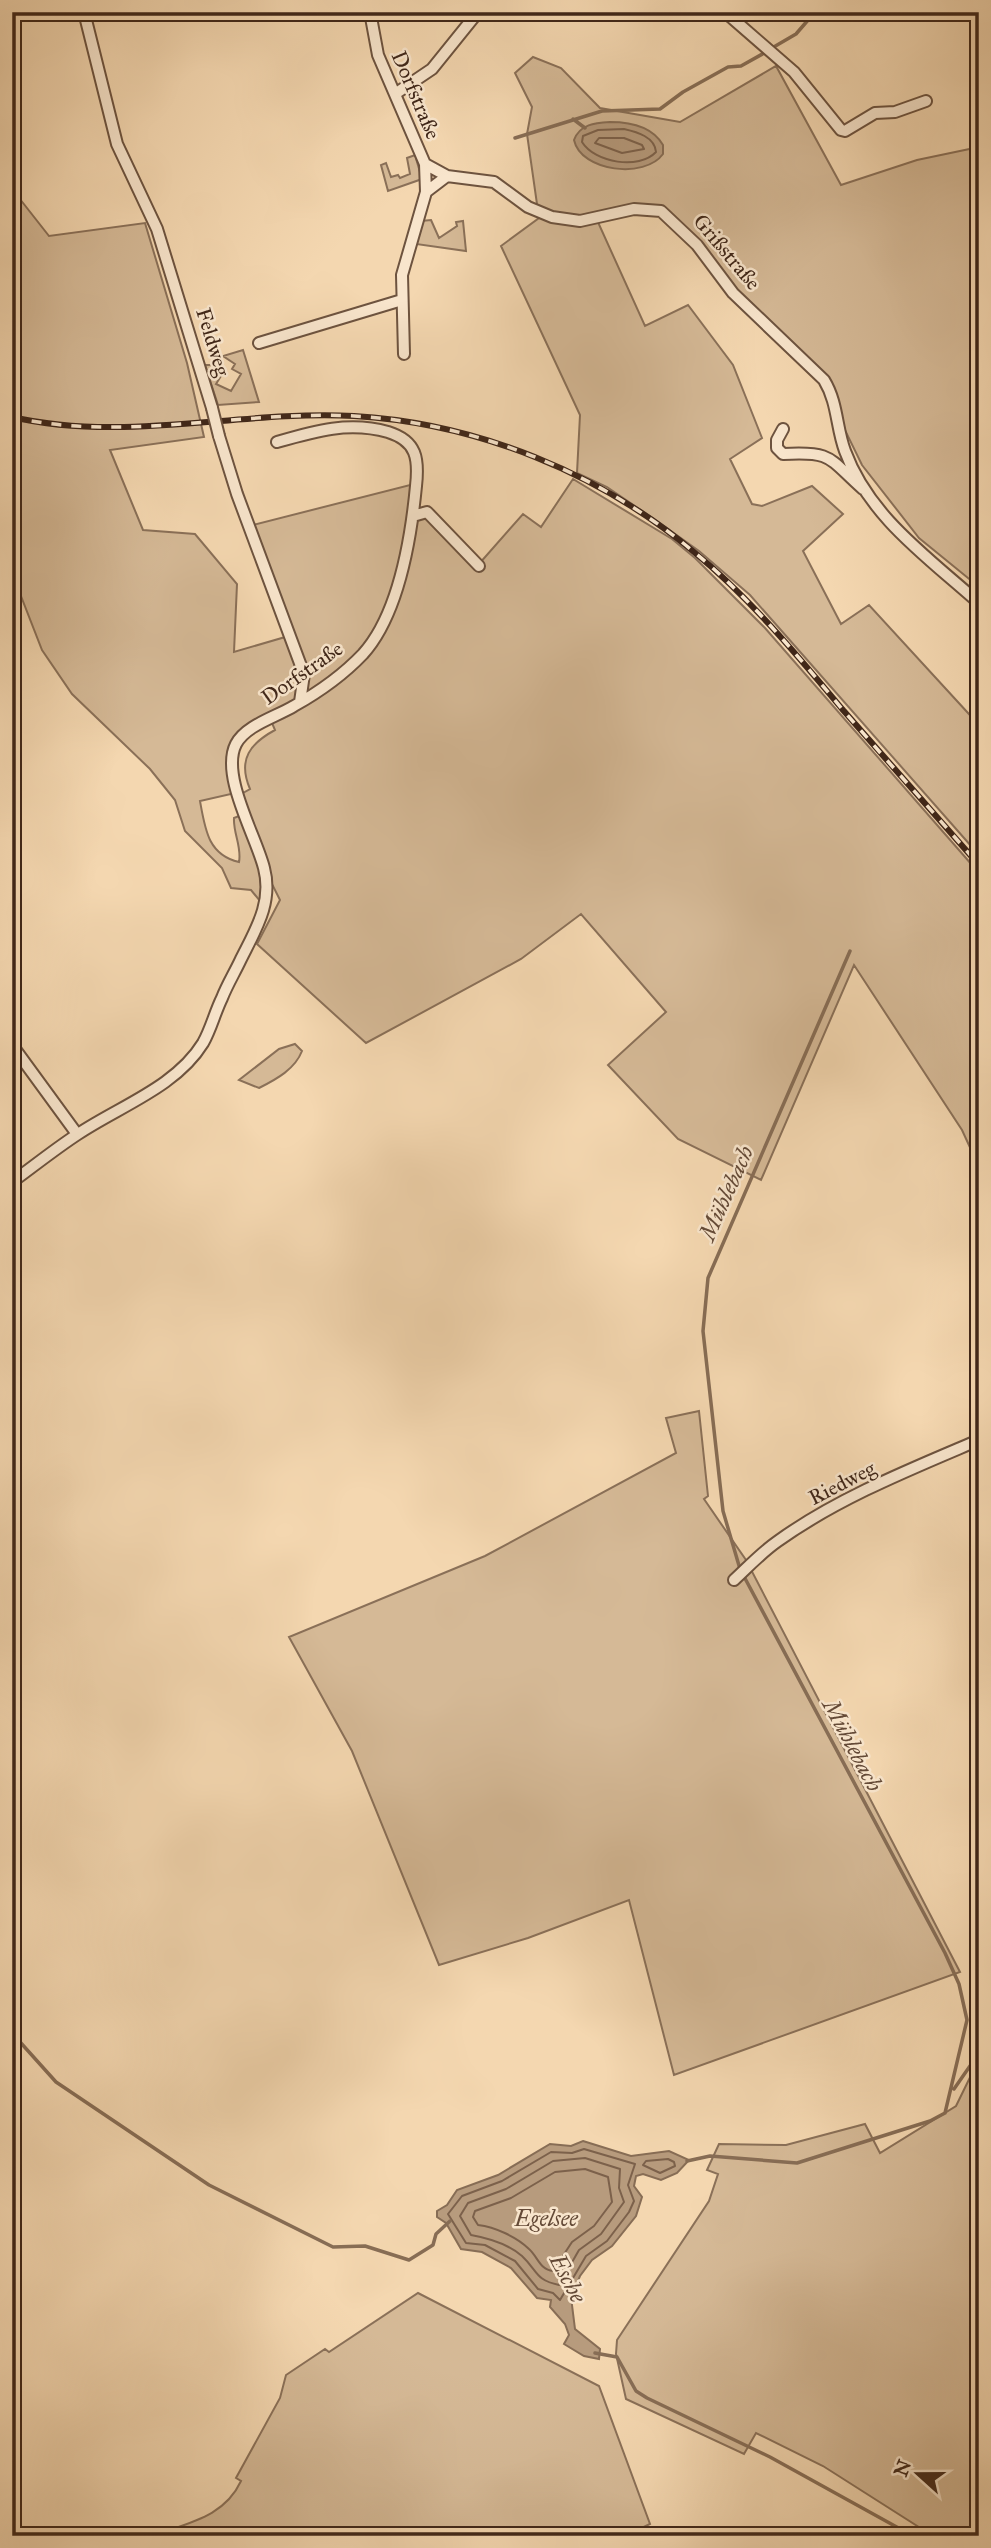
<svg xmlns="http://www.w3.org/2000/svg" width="991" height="2548" viewBox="0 0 991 2548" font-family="'IM FELL Great Primer',serif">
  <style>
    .green { fill: #d5b996; stroke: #8a7058; stroke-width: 2; fill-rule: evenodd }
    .water { fill: #b79b7d; stroke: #876d55; stroke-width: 2 }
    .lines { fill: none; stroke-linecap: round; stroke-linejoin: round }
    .shore { stroke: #7c614b; stroke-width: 2 }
    .stream { stroke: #876d55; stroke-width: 3.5 }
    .minor-casing { stroke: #6d533f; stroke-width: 14 }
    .minor { stroke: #f8e5cc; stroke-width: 10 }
    .rail-casing { stroke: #402719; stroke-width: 6 }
    .rail { stroke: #f8e5cc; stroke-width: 3.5; stroke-dasharray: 10; stroke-linecap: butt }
    .minor-bridge-casing { stroke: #6d533f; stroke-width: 14; stroke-linecap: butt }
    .minor-bridge { stroke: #f8e5cc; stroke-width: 10 }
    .labels { text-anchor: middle; stroke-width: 5; stroke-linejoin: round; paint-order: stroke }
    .street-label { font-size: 21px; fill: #402719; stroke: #f8e5cc }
    .water-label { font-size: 23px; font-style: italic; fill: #644a37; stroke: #f8e5cc }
  </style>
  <rect width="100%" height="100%" fill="#f4d7b0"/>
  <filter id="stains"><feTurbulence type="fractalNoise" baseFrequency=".00286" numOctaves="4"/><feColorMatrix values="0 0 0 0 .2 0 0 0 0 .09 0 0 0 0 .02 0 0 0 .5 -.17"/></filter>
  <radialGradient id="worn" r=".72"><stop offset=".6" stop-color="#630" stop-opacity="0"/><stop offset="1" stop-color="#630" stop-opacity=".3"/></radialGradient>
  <!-- green -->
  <path class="green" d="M533,57L561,68L600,108L680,122L776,66L841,185L917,160L979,147V587L919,538L862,465L841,422L833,393L769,327L698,246L650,209L597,220L645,326L688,305L733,365L762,438L730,459L752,504L762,506L812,486L843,514L803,551L841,624L869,605L979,725V855L750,595L699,551L657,521L607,487L577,473L580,415L501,246L539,218L527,134L532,107L515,73Z
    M415,155L422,179L388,191L381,165L386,163L391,177L398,175L400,178L410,174L407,158Z
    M16,161V194L49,236L145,223L187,363L204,437L110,450L143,530L195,534L237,584L234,652L292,635L253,525L414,484L413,515L427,513L479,564L523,514L541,527L573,479L672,539L695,558L765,628L979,873V1167L962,1130L854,965L761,1180L678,1139L608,1065L666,1012L581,914L521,959L366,1043L257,944L280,900L273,886L260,901L251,890L231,888L222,868L185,831L175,800L150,769L72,694L42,650L12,573V162ZM272,723L275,730C251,743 237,759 250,789L243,793L244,814L234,818C233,833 242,847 239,862C208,855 205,829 200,801L231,794L232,765L244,731Z
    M431,220L439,238L457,226L456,222L463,221L466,251L416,244L421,221Z
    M243,350L259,402L218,405L205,365H213L224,371L216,384L231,391L241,374L232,369L235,364L223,356Z
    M295,1044L302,1051C295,1069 277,1079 259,1088L239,1080L279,1049Z
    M699,1411L708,1496L704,1499L746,1560L960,1972L674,2075L629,1900L528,1938L439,1965L352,1751L289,1637L485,1556L676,1453L666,1418Z
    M979,2059V2536H933L823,2466L756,2433L744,2454L626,2399L616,2354L617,2340L709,2201L718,2174L707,2170L719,2144L786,2145L865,2124L880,2153L956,2106Z
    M418,2293L599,2386L650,2524L625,2536H152C186,2523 224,2518 241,2481L236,2478L280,2398L286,2375L325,2349L329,2352Z"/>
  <!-- water -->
  <path class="water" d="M610,122C631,122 652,126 663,145V154C645,179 581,172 574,140C580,124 595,123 610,122Z
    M583,2141L631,2156L669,2151L689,2160L677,2173L661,2180L643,2174L636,2176L634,2186L642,2197L636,2216L612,2246L592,2260L580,2276L571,2297L575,2329L600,2349L599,2359L584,2356L564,2344L569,2335L565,2324L550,2307L551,2300L537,2298L511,2268L482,2252L461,2249L446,2223L437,2217V2211L447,2205L457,2190L498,2175L550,2144L571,2146Z"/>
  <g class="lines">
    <!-- shore -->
    <path class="shore" d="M624,129C637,132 655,137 656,152C639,170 595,163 582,142L583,136L598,130Z
      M624,138L642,145L644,149L622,153L595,143L599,138Z
      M584,2149L635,2164L628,2185L634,2201L629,2212L607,2241L586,2256L560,2300L553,2293L538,2289L515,2261L485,2245L466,2243L448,2214L462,2196L502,2181L551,2152L572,2153Z
      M585,2158L620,2169L619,2188L624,2202L601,2234L579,2250L559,2285C535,2280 538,2271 522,2256C508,2244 488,2238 471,2235L460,2216L468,2203L506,2189L553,2161Z
      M668,2159L674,2162L675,2166L660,2173L643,2165L646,2161Z
      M585,2169L608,2177L612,2202L594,2226L572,2242L553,2271C540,2270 538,2257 529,2249C517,2237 495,2227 478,2225L473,2217L475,2211L511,2198L555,2172Z"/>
    <!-- stream -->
    <path class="stream" d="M772,48L796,34L815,12
      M573,119L585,128
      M515,138L602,111L660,109L683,92L728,67L741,66L766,52
      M12,2033L56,2082L209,2185L333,2247L365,2246L409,2260L433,2245L436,2234L450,2221
      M954,2089L979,2053
      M687,2161L710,2156L797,2163L930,2121L945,2113L967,2020L959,1984L945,1953L740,1569L723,1511L703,1331L708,1278L850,951
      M595,2353L617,2357L636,2391L647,2398L770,2457L913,2536"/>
    <defs>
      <path id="minor" d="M84,12L117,144L157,229L212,408
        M370,12L378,55L425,164L426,192L402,275L404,354
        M725,12L794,72L841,130L845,131L875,113L895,112L926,101
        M395,94L432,69L478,12
        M425,164L447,176L494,182L528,207L552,217L580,221L634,209L661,211L697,245L733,293L824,380C838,403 836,427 845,451C869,517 929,558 979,603
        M426,192L447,176
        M259,343L402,300
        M783,429L777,440V448L783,454C833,451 828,458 863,489
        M219,436L237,494L304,674L300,702
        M413,516L427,512L479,566
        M12,1045L77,1134
        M12,1182C34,1166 55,1149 78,1134C120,1106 176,1087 203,1043C211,1029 215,1012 222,998C227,985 235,972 241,959C256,929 273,902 264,868C256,836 220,775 236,744C246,725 276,717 294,706C319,692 343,675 363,654C399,614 411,538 416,486C419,459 417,441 388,432C349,421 315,431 277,442
        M734,1580C748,1567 762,1552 778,1541C838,1498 911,1469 979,1440"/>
    </defs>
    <!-- minor casing -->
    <use href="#minor" class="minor-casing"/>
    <!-- minor -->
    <use href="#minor" class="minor"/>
    <defs>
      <path id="rail" d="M12,417C125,443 240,410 354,416C477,423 600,473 694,552C750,598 797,655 843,710C888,762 934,813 979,865"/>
    </defs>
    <!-- rail casing -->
    <use href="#rail" class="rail-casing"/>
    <!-- rail -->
    <use href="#rail" class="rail"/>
    <defs>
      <path id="minor-bridge" d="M212,408L219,436"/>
    </defs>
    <!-- minor-bridge casing -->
    <use href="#minor-bridge" class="minor-bridge-casing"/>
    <!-- minor-bridge -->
    <use href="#minor-bridge" class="minor-bridge"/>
  </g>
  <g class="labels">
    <!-- street labels -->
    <g class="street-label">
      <text transform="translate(416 95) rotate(67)" y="7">Dorfstraße</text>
      <text transform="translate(727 252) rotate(50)" y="7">Grißstraße</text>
      <text transform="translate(213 342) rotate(73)" y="7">Feldweg</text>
      <text transform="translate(302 673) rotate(-35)" y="7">Dorfstraße</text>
      <text transform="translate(842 1483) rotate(-27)" y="7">Riedweg</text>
    </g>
    <!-- water labels -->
    <g class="water-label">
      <text transform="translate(726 1193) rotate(-66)" y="8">Mühlebach</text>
      <text transform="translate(853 1745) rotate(62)" y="8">Mühlebach</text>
      <text x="546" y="2226">Egelsee</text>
      <text transform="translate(568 2278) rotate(62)" y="8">Esche</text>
    </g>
  </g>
  <!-- margin -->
  <rect width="991" height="2548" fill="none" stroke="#f4d7b0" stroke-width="42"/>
  <rect x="14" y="14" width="963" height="2520" fill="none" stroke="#402719" stroke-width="3.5"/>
  <rect x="21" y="21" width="949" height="2506" fill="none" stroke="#402719" stroke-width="2"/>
  <!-- north arrow -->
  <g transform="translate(918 2474) rotate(291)" stroke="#f8e5cc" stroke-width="5" paint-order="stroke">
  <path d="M0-5L12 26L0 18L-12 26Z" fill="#402719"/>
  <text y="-10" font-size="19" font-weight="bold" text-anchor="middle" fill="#402719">N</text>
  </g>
  <rect width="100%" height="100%" filter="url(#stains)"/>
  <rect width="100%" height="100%" fill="url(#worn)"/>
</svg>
